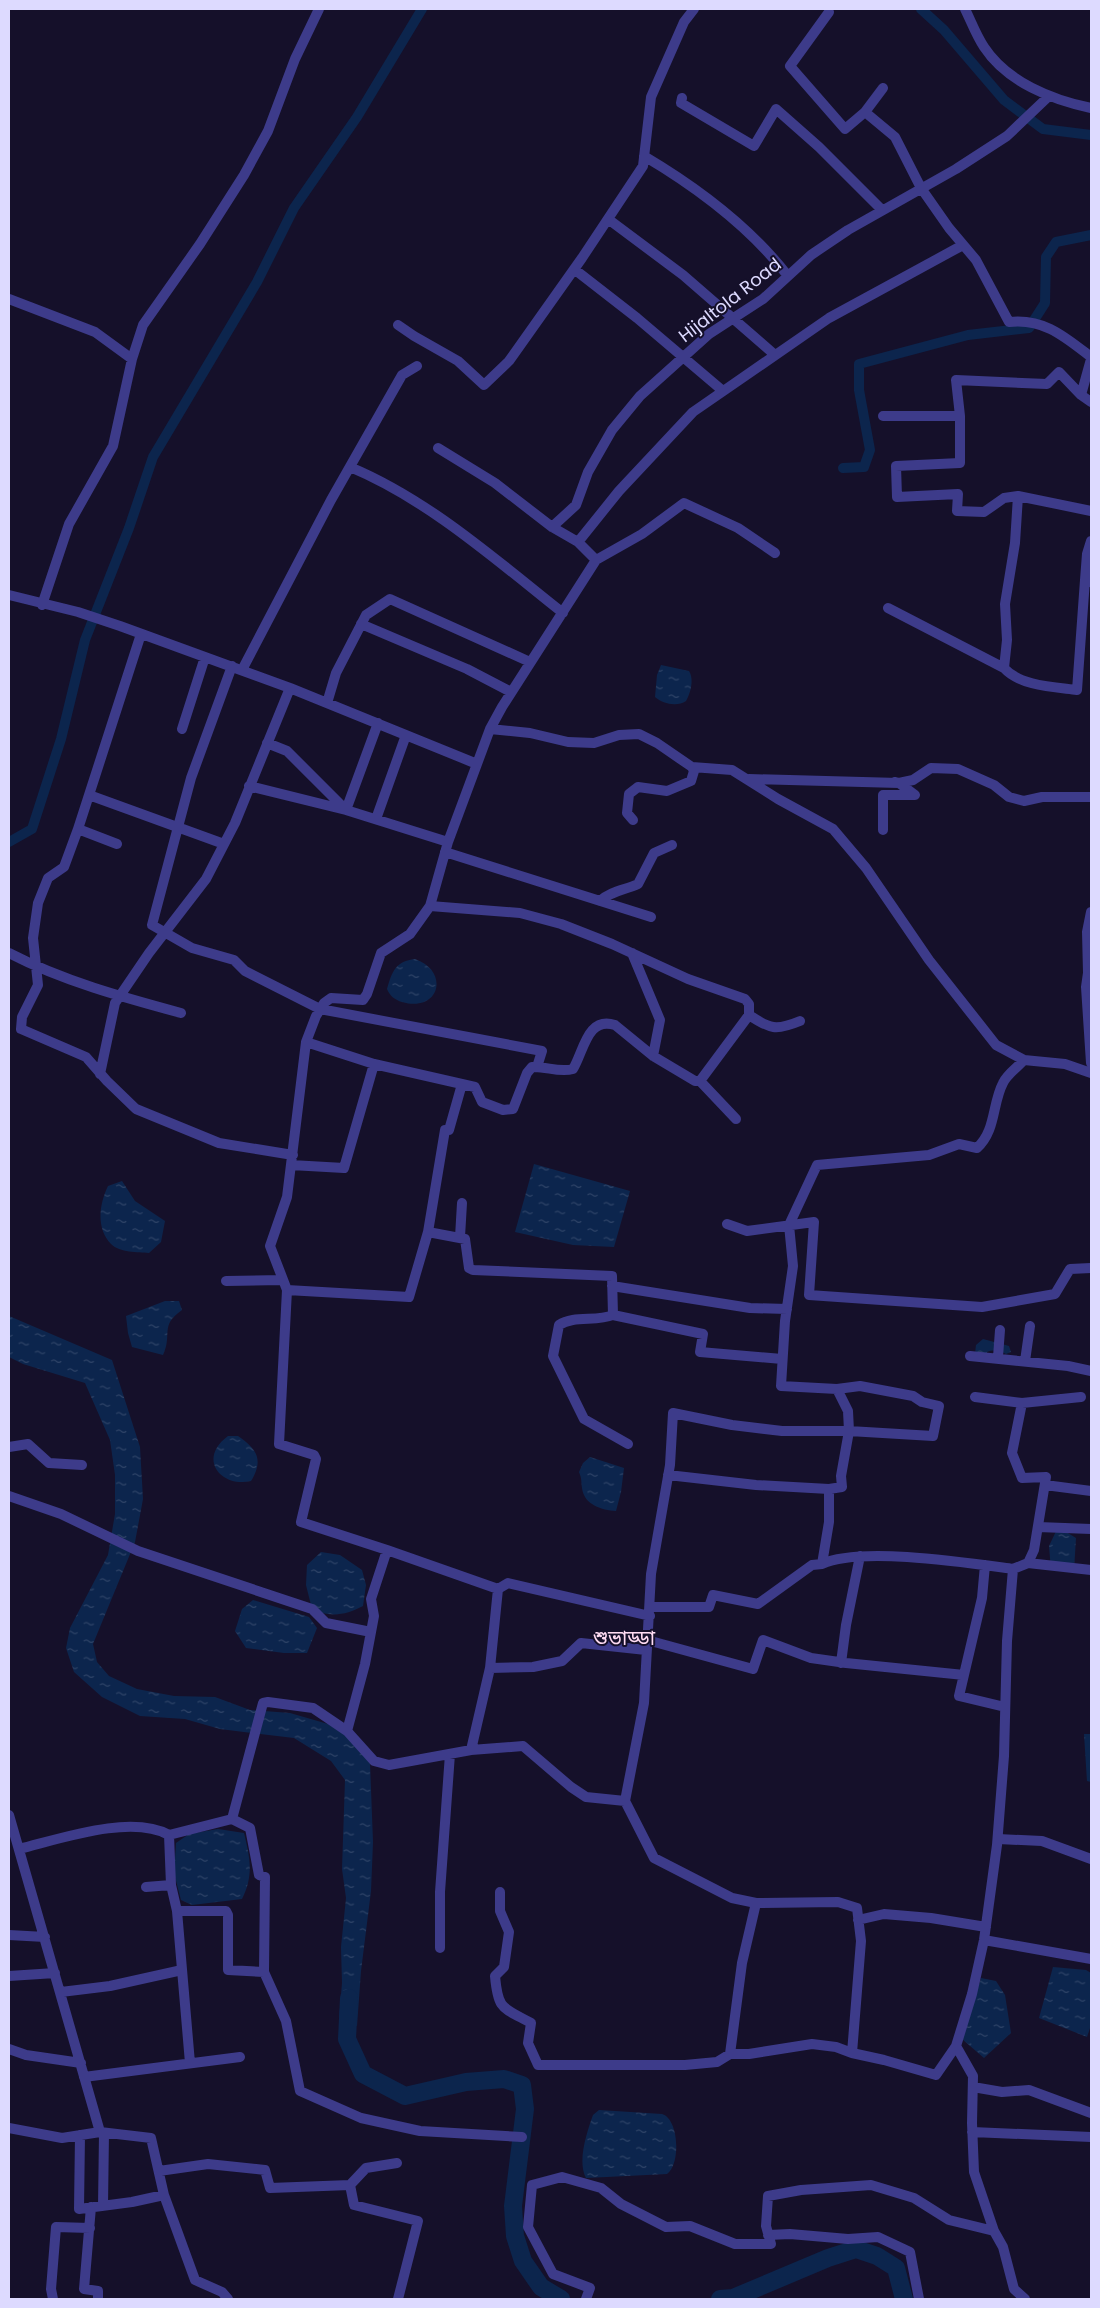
<svg xmlns="http://www.w3.org/2000/svg" width="1100" height="2308" viewBox="0 0 1100 2308" font-family="Poppins,'Noto Sans Bengali',sans-serif">
  <style>
    .water { fill: url(#water-ripples) }
    .lines { fill: none; stroke-linecap: round; stroke-linejoin: round }
    .canal { stroke: #0c254d; stroke-width: 10 }
    .river { stroke: #0c254d; stroke-width: 18 }
    .street { stroke: #3d3b8a; stroke-width: 10 }
    .labels { text-anchor: middle; stroke-width: 4; stroke-linejoin: round; paint-order: stroke }
    .street-label { font-size: 18px; fill: #dddaff; stroke: #15102a }
    .quarter-label { font-size: 20px; fill: #ffdcf3; stroke: #15102a }
  </style>
  <defs>
    <pattern id="water-ripples" width="26" height="14" patternUnits="userSpaceOnUse" patternTransform="scale(1.25)"><rect width="26" height="14" fill="#0c254d"/><path d="M2 4q2-2 4 0t4 0M15 11q2-2 4 0t4 0" fill="none" stroke="#2f4468"/></pattern>
  </defs>
  <rect width="100%" height="100%" fill="#15102a"/>
  <!-- water -->
  <path class="water" d="M661,665L689,671C694,679 691,692 686,701C677,707 663,704 655,697L657,675Z
    M415,959C450,971 440,1013 402,1002C395,1000 390,996 387,989C392,971 396,961 415,959Z
    M534,1164L630,1191L614,1247L573,1245L515,1232Z
    M122,1181L135,1201L165,1221L161,1242L149,1253C138,1252 120,1253 111,1244C96,1228 99,1205 108,1186Z
    M165,1301H179L182,1310C159,1326 173,1334 163,1355L132,1347L128,1333L126,1316Z
    M9,1316L112,1360L140,1447L143,1499L135,1542L93,1644L97,1662L109,1676L137,1689L174,1696L215,1697L250,1710L290,1713L328,1724L351,1738L370,1763L373,1842L371,1891L361,1971L357,2026L339,2019L342,1983L341,1947L346,1898L342,1869L345,1780L331,1761L294,1738L220,1729L185,1719L140,1716L102,1697L74,1672L66,1648L70,1628L108,1555L115,1514V1475L110,1440L85,1383L23,1364L9,1357Z
    M983,1339L1009,1346L1011,1352L1006,1354C1000,1351 994,1349 987,1352V1357L975,1354L976,1345Z
    M228,1436H238C257,1449 264,1460 251,1481C223,1488 196,1460 228,1436Z
    M590,1457L624,1468L621,1492L616,1511C602,1510 584,1505 582,1488C581,1481 582,1479 579,1472L583,1463Z
    M1058,1527L1076,1538L1074,1570H1051L1049,1546Z
    M321,1552L340,1555L362,1570L366,1585L363,1606C346,1615 330,1618 312,1609L306,1585L307,1565Z
    M253,1600L309,1617L317,1628L307,1653H284L246,1648L235,1631L242,1609Z
    M1084,1734H1091V1782L1087,1781Z
    M218,1829L244,1833C250,1858 254,1875 242,1899L192,1905L181,1900L174,1873L176,1843L189,1834Z
    M1053,1967L1086,1970L1091,1973V2025L1087,2037L1039,2018Z
    M981,1978L996,1981L1005,1995L1011,2033L984,2058L962,2039Z
    M599,2110L662,2114C679,2119 681,2164 667,2174L586,2178C577,2161 587,2132 593,2115Z"/>
  <g class="lines">
    <!-- canal -->
    <path class="canal" d="M921,9L944,30L1004,100L1043,129L1091,135
      M843,468L864,467L870,450L859,390V364L968,335L1029,328L1045,303L1046,257L1056,242L1091,235
      M9,842L32,829L61,739L85,640L129,528L153,457L257,282L294,208L357,117L422,9"/>
    <!-- river -->
    <path class="river" d="M349,1998L347,2039L363,2074L405,2096L466,2082L504,2079L522,2085L525,2109L513,2206L515,2236L523,2261L541,2287L561,2299
      M720,2299L733,2298L828,2258L856,2249L877,2256L896,2268L904,2299"/>
    <!-- street -->
    <path class="street" d="M965,9C971,21 976,35 984,47C1007,82 1052,100 1091,108
      M829,12L790,66L845,129L865,112
      M883,88L865,112L895,137L921,188L949,228L976,260L1009,322C1044,318 1065,337 1091,357
      M682,98L681,103L754,146L776,109L819,147L882,210
      M644,156C698,188 750,227 788,276
      M608,219L683,275L775,355
      M574,269L637,318L723,391
      M9,299L95,332L132,359
      M398,325L414,336L458,361L484,385L509,361L582,258L643,166L651,97L684,22L694,9
      M1091,359L1081,395L1059,372L1047,384L956,380L960,416V463L896,466L897,497L958,494L957,511L984,512L1004,498L1018,496L1091,511
      M1081,395L1091,402
      M883,416H960
      M438,448L495,483L552,527L578,542L596,560L502,707L490,729L477,764
      M350,467C429,500 496,560 563,613
      M1018,496L1015,543L1005,604L1007,640L1004,668C1020,686 1054,687 1077,690L1085,580
      M552,527L576,505L588,472L612,430L640,396L709,334L763,299L811,255L848,230L956,169L1007,136L1049,96
      M578,542L619,491L693,412L829,318L963,245
      M596,560L642,534L684,503L738,528L775,553
      M1091,582L1085,580L1087,554L1091,541
      M9,595L78,612L120,626L290,688L477,764L448,842L430,906L410,934L381,953L367,994L363,1000L331,998L324,1003L316,1016L306,1042L287,1197L270,1246L287,1290L279,1444L314,1455L316,1459L301,1522L387,1550L498,1589L490,1668L471,1750
      M42,605L69,524L113,446L132,359L143,325L200,244L244,175L268,131L295,59L319,9
      M888,608L1004,668
      M361,624L467,669L511,692
      M232,666L191,778L152,925L192,948L234,960L245,971L320,1009L542,1051L537,1067
      M242,670L331,500L402,375L417,366
      M327,703L336,673L366,615L390,599L530,662
      M182,729L205,657
      M490,729L530,733L568,742L594,743L619,735L639,734L657,743L692,767L694,771L691,781L667,791L638,787L629,794L627,813L633,820
      M267,743L287,751L346,810L448,842
      M692,767L732,770L778,799L833,829L866,868L929,960L996,1045L1024,1060L1065,1064L1091,1073
      M749,779L899,783L915,795H883V830
      M895,782L899,783L913,780L931,768L958,769L994,785L1009,797L1024,801L1042,797H1091
      M249,786L346,810L378,723
      M89,795L224,844
      M376,819L406,735
      M78,829L64,867L48,878L38,903L33,938L38,985L22,1017L21,1029L86,1057L107,1081L136,1109L219,1143L293,1155
      M117,844L78,829L141,634
      M445,852L651,917
      M600,901C611,891 625,890 638,884L654,853L672,845
      M430,906L520,913L561,924L612,944L688,979L745,999L749,1004V1015C770,1029 776,1031 800,1021
      M1091,912L1087,932L1088,973L1086,987L1091,1063
      M9,953C63,981 122,997 181,1013
      M632,953L660,1020L653,1056
      M306,1042L374,1064L475,1087L482,1102L503,1110L513,1109L527,1073L532,1067C546,1066 559,1073 573,1069C584,1051 587,1016 615,1025L653,1056L695,1081H700L736,1119
      M100,1074L115,1003L149,953L206,879L235,823L290,688
      M700,1081L749,1015
      M291,1165L344,1168L374,1064
      M727,1224L747,1231L814,1222L809,1295L982,1307L1055,1294L1070,1269L1091,1268
      M428,1232L465,1239L469,1268L473,1270L612,1276L613,1315L703,1334L700,1352L782,1359
      M460,1237L462,1203
      M226,1281L282,1280
      M612,1286L750,1308L787,1309
      M287,1290L409,1297L428,1232L445,1130H449L462,1084
      M613,1315C596,1322 574,1315 559,1325L553,1356L584,1419L628,1444
      M970,1356L1068,1366L1091,1371
      M998,1357L1000,1330
      M1025,1361L1030,1326
      M837,1389L860,1386L913,1396L922,1402L939,1406L933,1436L849,1431L848,1411L837,1389L781,1386L785,1321L793,1266L789,1225L817,1165L929,1155L959,1144L977,1148C996,1131 992,1104 1003,1083C1007,1074 1018,1067 1024,1060
      M975,1397L1022,1403L1081,1397
      M9,1447L28,1444L49,1463L82,1465
      M668,1475L756,1485L829,1489
      M1045,1485L1091,1491
      M9,1496L61,1514L138,1551L312,1609L326,1623L371,1632
      M1038,1527L1091,1529
      M1028,1563L1091,1570
      M985,1565L982,1598L959,1696L1005,1707
      M1013,1569L1028,1563L1034,1550L1046,1477L1022,1478L1012,1453L1022,1403
      M498,1589L508,1583L650,1616
      M650,1607H709L713,1595L758,1604L812,1565L822,1564
      M647,1640L753,1669L763,1640L811,1658L846,1663L964,1675
      M841,1663L846,1625L860,1556
      M490,1668L533,1667L562,1661L581,1643L646,1650
      M347,1731L365,1664L374,1616L371,1599L387,1550
      M625,1801L644,1703L651,1574L670,1465L673,1413L732,1425L782,1431H849L841,1476L842,1487L829,1489V1522L822,1564C860,1546 969,1563 1013,1569L1007,1641L1004,1756L997,1845L984,1940L972,1994L956,2046L973,2076L972,2123L974,2172L994,2231L1003,2247L1014,2289L1025,2299
      M9,1815L100,2132L151,2138L164,2195L195,2280L222,2292L228,2299
      M232,1819L263,1703L268,1702L313,1708L347,1731L374,1761L389,1765L471,1750L523,1746L571,1787L586,1797L625,1801L654,1858L732,1898L756,1903L838,1902L857,1908L861,1941L852,2053L884,2060L936,2075L956,2046
      M169,1835L171,1885L177,1911H226L228,1915V1970L264,1972
      M998,1839L1042,1841L1091,1859
      M19,1849C60,1839 131,1814 169,1835L232,1819L250,1828L259,1875L265,1877L264,1972L286,2021L300,2091L361,2118L420,2131L522,2137
      M146,1887L171,1885
      M500,1892V1911L509,1932L504,1967L495,1976C498,2010 502,2007 531,2023L528,2043L538,2065H685L717,2062L730,2054H749L812,2044L836,2047L852,2053
      M177,1911L190,2063
      M858,1920L884,1914L931,1918L986,1927
      M9,1935L45,1937
      M984,1940L1091,1959
      M440,1948V1892L450,1754
      M9,1976L55,1973
      M61,1992L110,1986L182,1970
      M9,2049L26,2055L81,2063
      M730,2054L742,1963L756,1903
      M84,2077L240,2057
      M973,2087L1002,2092L1029,2090L1091,2113
      M9,2128L62,2138L100,2132
      M972,2132L1091,2137
      M80,2135L79,2209L132,2202L164,2195
      M159,2171L208,2164L265,2170L270,2188L350,2185L354,2205L418,2221L398,2299
      M350,2185L366,2168L397,2163
      M103,2206L104,2133
      M91,2207L84,2289L98,2291V2299
      M768,2235L790,2234L848,2239L878,2237L910,2252L919,2299
      M53,2299L51,2289L56,2227L90,2228
      M586,2299L590,2288L553,2274L528,2227L532,2185L562,2177L601,2188L621,2204L666,2227L690,2226L735,2244H771L766,2226L768,2196L801,2190L871,2185L914,2198L949,2220L994,2231"/>
  </g>
  <g class="labels">
    <!-- street labels -->
    <g class="street-label">
      <text transform="translate(730 300) rotate(-38)" y="6">Hijaltola Road</text>
    </g>
    <!-- quarter labels -->
    <g class="quarter-label">
      <text x="624" y="1645">শুভাড্ডা</text>
    </g>
  </g>
  <!-- border -->
  <rect width="1100" height="2308" fill="none" stroke="#dddaff" stroke-width="20"/>
</svg>
